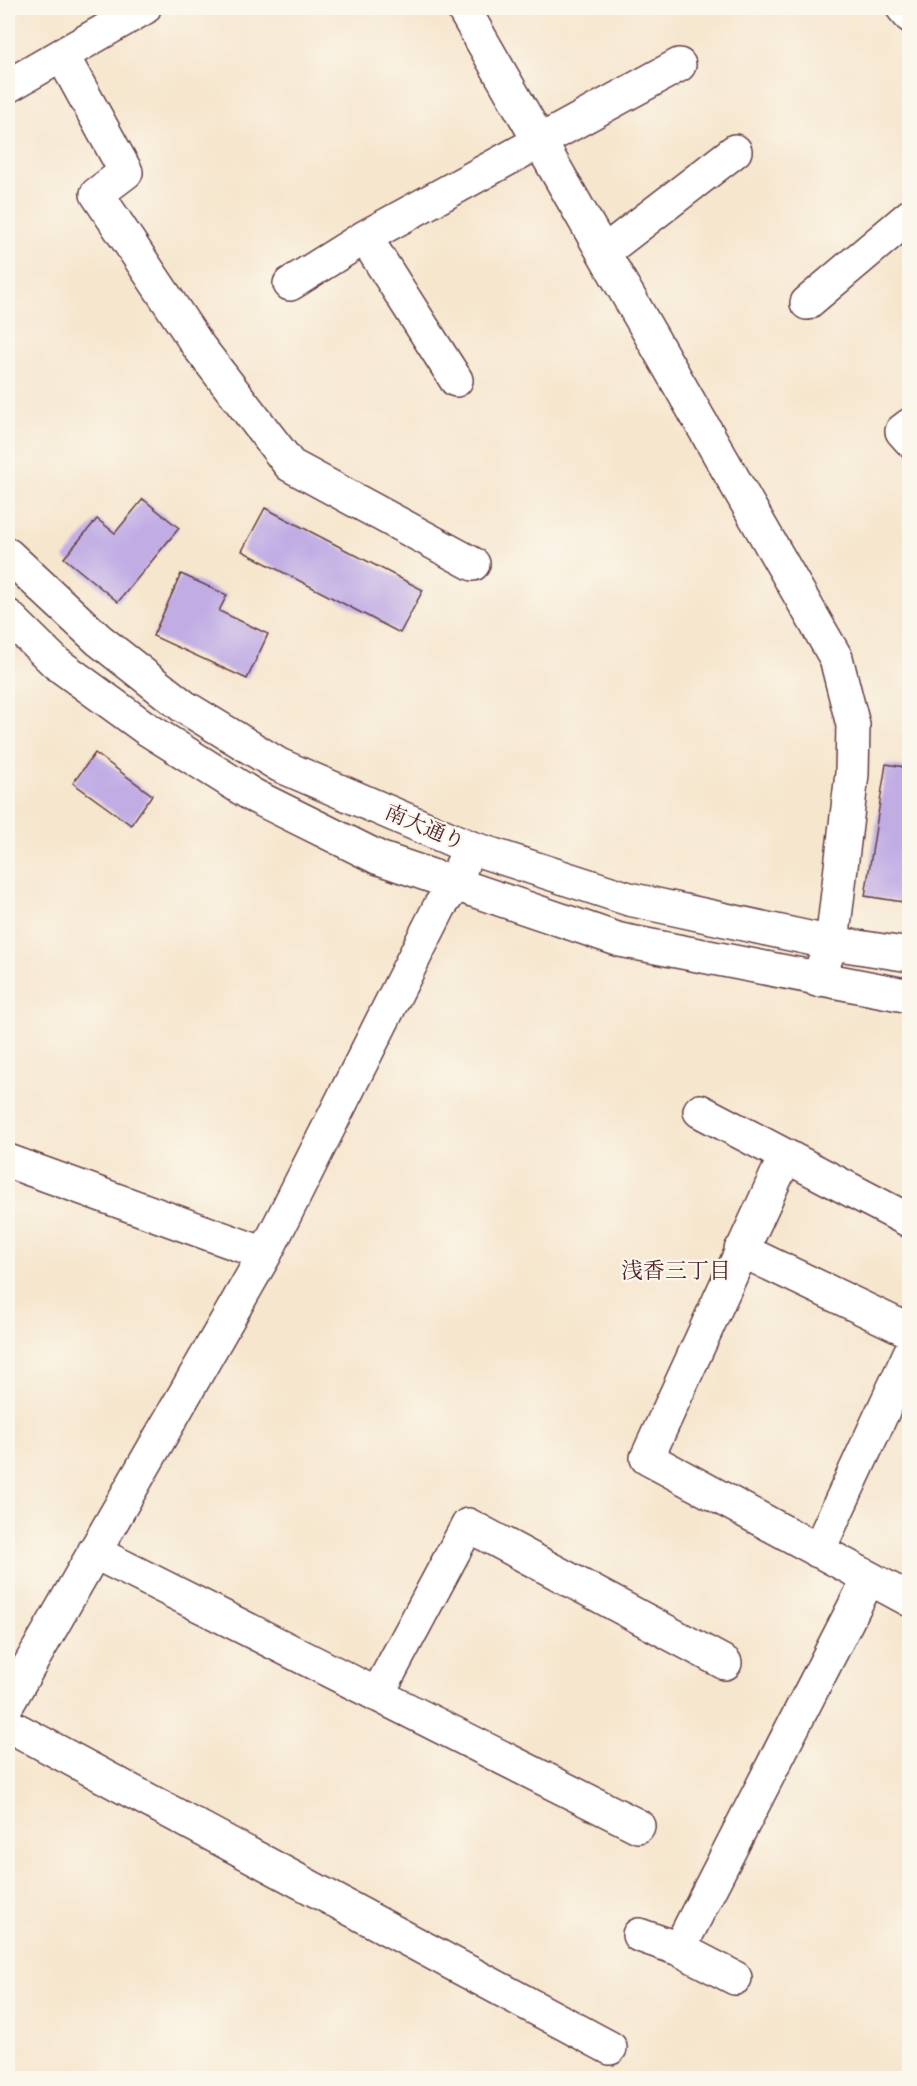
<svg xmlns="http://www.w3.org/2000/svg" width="917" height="2086" viewBox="0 0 917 2086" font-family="'Old Standard TT','Noto Serif JP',serif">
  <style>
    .building { fill: #c1ade4 }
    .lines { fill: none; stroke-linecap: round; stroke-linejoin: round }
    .minor-casing { stroke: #643d43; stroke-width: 36 }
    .minor { stroke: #fff; stroke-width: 33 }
    .labels { text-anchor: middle; stroke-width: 4.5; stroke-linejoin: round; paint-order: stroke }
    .street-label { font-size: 21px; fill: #4a1f2b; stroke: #fbf7ec }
    .neighbourhood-label { font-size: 22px; fill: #4a1f2b; stroke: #fbf7ec }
  </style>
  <rect width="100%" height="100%" fill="#fbf7ec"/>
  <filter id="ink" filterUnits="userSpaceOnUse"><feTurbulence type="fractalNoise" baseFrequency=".0167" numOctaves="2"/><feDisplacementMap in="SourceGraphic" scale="12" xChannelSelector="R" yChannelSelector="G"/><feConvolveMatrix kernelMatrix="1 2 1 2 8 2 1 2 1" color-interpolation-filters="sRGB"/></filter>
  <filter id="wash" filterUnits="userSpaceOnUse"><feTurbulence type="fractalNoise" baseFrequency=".008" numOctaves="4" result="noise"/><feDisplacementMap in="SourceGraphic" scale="24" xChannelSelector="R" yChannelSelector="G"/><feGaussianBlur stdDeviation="1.35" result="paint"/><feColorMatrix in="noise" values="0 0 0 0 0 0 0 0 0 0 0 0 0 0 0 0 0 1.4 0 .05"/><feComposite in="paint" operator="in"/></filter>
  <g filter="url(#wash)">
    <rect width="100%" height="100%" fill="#f6e6ce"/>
    <g id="blocks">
      <!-- building -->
      <path class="building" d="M143,499L179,528L118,602L64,558L97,519L115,533Z
        M265,508L423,590L400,633L242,551Z
        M181,574L227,595L219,611L268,634L247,679L153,636Z
        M95,753L152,795L131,825L73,783Z
        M886,764L910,768V903L865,896Z"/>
    </g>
  </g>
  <g filter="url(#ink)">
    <use href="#blocks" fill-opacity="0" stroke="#643d43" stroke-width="1.5"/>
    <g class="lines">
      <defs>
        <path id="minor" d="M463,8L836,658L853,725L852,774L832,943L817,980
          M903,8L910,16
          M62,55L126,172L97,194L199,347L290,465L473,564
          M8,86L144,8
          M365,237L456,380
          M604,252L735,151
          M290,284L365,237L679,65
          M807,303L910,216
          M910,425L902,431L910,440
          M8,555L99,640L183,706L279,765L469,847L629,899L832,943L910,955
          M8,616L56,663L144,727L254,796L379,858L620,940L910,996
          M700,1111L910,1221
          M785,1157L647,1458L910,1600
          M8,1161L265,1254
          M741,1250L910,1331
          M818,1551L910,1353
          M94,1552L638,1826
          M377,1695L468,1525L725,1663
          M8,1703L265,1254L440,906L455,885L462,865
          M8,1725L610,2048
          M639,1935L679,1949L735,1978
          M679,1949L869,1578"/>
      </defs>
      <!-- minor casing -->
      <use href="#minor" class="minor-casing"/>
      <!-- minor -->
      <use href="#minor" class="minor"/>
    </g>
  </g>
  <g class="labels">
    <!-- street labels -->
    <g class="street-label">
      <text transform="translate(425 827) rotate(23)" y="7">南大通り</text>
    </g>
    <!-- neighbourhood labels -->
    <g class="neighbourhood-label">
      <text x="676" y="1278">浅香三丁目</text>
    </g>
  </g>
  <!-- margin -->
  <rect width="917" height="2086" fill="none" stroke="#fbf7ec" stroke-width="30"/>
</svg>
